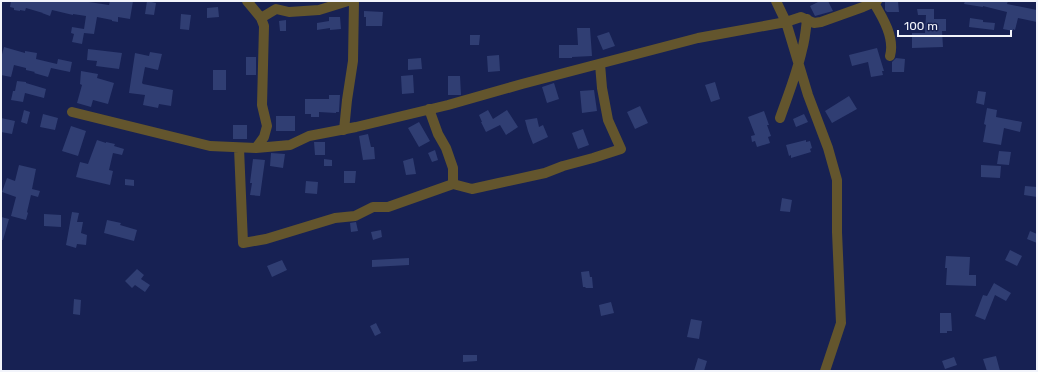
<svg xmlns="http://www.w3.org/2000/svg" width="1038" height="372" viewBox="0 0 1038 372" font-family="Rubik,sans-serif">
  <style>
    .building { fill: #303e73 }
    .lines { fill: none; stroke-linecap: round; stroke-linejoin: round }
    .minor { stroke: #63552d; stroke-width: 10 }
  </style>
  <rect width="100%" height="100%" fill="#172153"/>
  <!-- building -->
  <path class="building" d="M11,1H82L109,5L110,1H133L130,19L118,17V22L112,21V20L97,17L94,34L84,33L82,44L72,42L74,34L71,33L72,27L84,29L86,16L73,14V15L52,10L50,16L42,13H43L26,8L25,11L20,10V11L14,10V8L10,7Z
    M147,1L156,3L154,15L145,14Z
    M820,1H828L833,11L815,16L810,6Z
    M885,1H898L899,12H887L885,10Z
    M965,1H1008L1007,4L1037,10V22L1018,18L1015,30L1013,29V31L1003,29L1007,12L983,6V7L964,4Z
    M218,7L219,17L207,18V8Z
    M917,9H934V19H946V31H942L943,47L912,48V33H925L926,15H918Z
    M364,11L383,12L382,26H366V17H364Z
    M181,14L191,15L189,30L180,29Z
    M329,17H340L341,29L330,30V28L317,30V23L329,21Z
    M970,18L983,20V22L995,23L994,30L969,27Z
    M286,20V31H280L279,21Z
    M577,28H590L592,56L572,57V58H559V45H578Z
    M609,32L615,46L603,50L597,36Z
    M470,35H480L479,45H470Z
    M4,47L25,53V51L37,53L36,59L57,64L58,59L72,62L70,72L51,68L48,77L34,73L35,72L26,70V68L14,65L11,77L1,75V58Z
    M877,48L884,71H882L883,75L871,77L868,62L852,66L849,55Z
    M88,49L122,53L119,69L96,66L97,61L87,60Z
    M150,52L162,54L158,70L145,67L142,83L143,84L173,90L171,106L159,104L158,108L143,105L145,95L129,93L135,53L149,56Z
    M499,55L500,71L488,72L487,56Z
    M246,57H256V75H246Z
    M421,58L422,69L408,70V59Z
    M896,58L905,59L904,72H892V62Z
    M213,70H226V90H213Z
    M81,71L98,74L97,78L114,83L108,104L93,100L91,107L77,103L82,85L80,84Z
    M413,75L414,93L402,94L401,76Z
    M448,76H460L461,95H448Z
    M17,81L26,82V83L46,89L44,98L25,93L23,102L11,100L13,91H15Z
    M715,82L720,99L711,102L705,85Z
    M554,83L559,99L547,103L542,87Z
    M594,90L597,111L582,113L580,91Z
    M978,91L986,92L984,105L976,103Z
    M329,95H340L339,112H336V113L319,112V117H311V114H305V99H329Z
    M849,96L857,109L832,123L825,111Z
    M640,106L648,123L635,129L627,112Z
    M987,108L997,110L996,117L1022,122L1020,132L1004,128L1001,145L983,142L986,125L984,124Z
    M24,110L30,112L27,124L21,122Z
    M488,110L493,119L507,110L518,127L506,135L500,125L486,132L481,122H482L479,115Z
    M764,111L769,125H767L771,136L768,137L770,143L757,147L755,141L752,142L751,136L755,135L748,117Z
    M43,114L58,118L55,130L40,127Z
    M804,114L808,122L796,127L793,119Z
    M276,116H295V131H276Z
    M1,118L15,121L12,134L1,132Z
    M537,118L539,127L543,125L548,137L533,144L528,131L525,120Z
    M419,122L430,141L419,147L408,128Z
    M233,125H247V139H233Z
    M71,126L86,131L78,156L62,151Z
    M583,129L589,145L578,149L572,133Z
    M368,134L371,147H374L375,159L363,160L359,136Z
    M97,140L106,143V142L115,144L114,146L124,149L122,155L113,153L109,170L113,171L110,185L76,177L80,162L88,164Z
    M806,140V142L810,141L812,148L810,149L811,152L791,158V155L789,156L786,145Z
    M314,142H325V155H315Z
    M435,150L438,160L432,162L428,153Z
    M999,151L1011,152L1009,165L997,164Z
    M271,153L285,154L283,168L270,166Z
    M413,158L416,174L406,175L403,161Z
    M253,159L265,160L260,196L250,195L252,183H250Z
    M324,159L332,160V166H324Z
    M19,165L36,169L32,189L40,191L38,197L31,195L27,212L28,213L26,220L11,216L16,197L2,192L7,178L15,181Z
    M981,165L1001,166L1000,178L981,177Z
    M344,171H356L355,183H344Z
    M125,179L134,180V186L125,185Z
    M306,181L318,182L317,194L305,193Z
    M1025,186L1037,187V197L1024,195Z
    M782,198L792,200L790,212L780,211Z
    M72,212L79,213L77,222H83L81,233L87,235L86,245L77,244L76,248L66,245Z
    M44,214L61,215V227L44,226Z
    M1,217L9,219L3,240H1Z
    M107,220L121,223L120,225L137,230L134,241L104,233Z
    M356,222L358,231L351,232L350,223Z
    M381,230L382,237L373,240L371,232Z
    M1030,231L1037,234V243L1027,239Z
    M1010,250L1022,256L1017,266L1005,260Z
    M946,256L970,257L969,275H976V286L946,285L947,268H945Z
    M409,258V265L372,267V260Z
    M282,260L287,270L272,277L267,266Z
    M137,269L144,275L141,279L150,285L145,292L135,285L132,288L125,281Z
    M589,271L590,277H592L593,288H586L585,287H583L581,272Z
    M994,283L1011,293L1006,301L995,295L985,320L975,316L983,295L987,296Z
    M74,299L81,300L80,315L73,314Z
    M611,302L614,313L601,316L599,305Z
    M940,313H951L952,331H947V333H940Z
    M691,319L702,321L699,339L687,337Z
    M376,323L381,333L375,336L370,326Z
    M463,355H477V361L463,362Z
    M996,356L1000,371H987L983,359Z
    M954,357L957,365L945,369L942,361Z
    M698,358L707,361L704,371H694Z"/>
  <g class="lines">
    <!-- minor -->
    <path class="minor" d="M247,1L261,18L264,26L262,105L267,126L264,137L256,148
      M776,1L786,22L808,95L828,148L837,180V232L841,323L825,371
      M874,3C883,18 895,38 890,56
      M261,18L276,9L289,12L319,10L348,1
      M429,109L438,134L446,148L453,168V184L472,189L499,183L545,173L563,166L593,158L621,149L608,120L602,88L600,64
      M72,112L210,146L256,148L290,145L309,136L356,127L448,105L522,84L698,38L786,22L801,17L814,23L821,22L863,7L877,1
      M780,118C788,95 797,73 802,50C805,40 806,29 807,19
      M344,130L347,100L353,61L354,1
      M239,148L243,243L266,239L335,218L355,216L373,207H388L453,184"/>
  </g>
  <!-- border -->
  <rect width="1038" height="372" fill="none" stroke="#f2f4fb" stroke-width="4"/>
  <!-- scale -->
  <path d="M898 30v6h113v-6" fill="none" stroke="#f2f4fb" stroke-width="2"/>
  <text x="904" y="30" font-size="12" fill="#f2f4fb" stroke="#172153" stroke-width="3" paint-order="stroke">100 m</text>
</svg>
